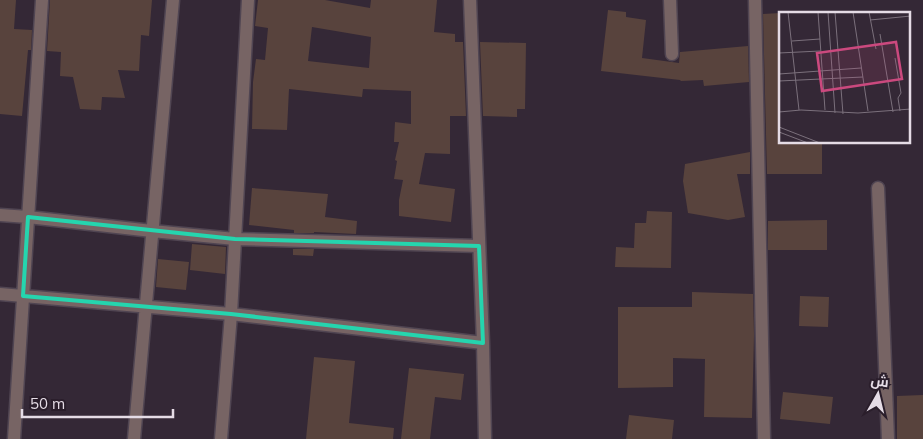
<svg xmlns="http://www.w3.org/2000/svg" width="923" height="439" viewBox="0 0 923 439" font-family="Mulish,Cairo,sans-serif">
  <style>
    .building { fill: #58433d; fill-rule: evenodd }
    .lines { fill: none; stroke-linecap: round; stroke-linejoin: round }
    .street-casing { stroke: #504552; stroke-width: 15 }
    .street { stroke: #776464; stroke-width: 12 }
    .marked { fill: none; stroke: #25d5ae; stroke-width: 4; stroke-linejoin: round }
    .inset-road { fill: none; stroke: #7b707c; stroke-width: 1 }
    .view { fill: #cb497e; fill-opacity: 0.15; stroke: #cb497e; stroke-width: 2.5 }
    .inset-edge { fill: none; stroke: #e5dce6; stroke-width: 2.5 }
  </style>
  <rect width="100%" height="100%" fill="#342836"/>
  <!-- building -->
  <path class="building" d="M0,0H16L14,29L32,30L31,50H28L22,116L0,114Z
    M50,0H152L149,36L141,35L139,71L118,70L125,98L102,97L101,110L80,109L73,77L60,76L61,52L47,51Z
    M258,0H325L370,8L371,0H437L434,32L455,34V42H463L466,116H450V154L425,153L419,184L455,189L451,222L399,216V200L403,180L394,179L397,161L395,160L399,142H394L395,122L411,124V91L363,89L362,97L289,89L287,130L252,129L253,82L256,59L265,60L268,28L255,26ZM312,27L371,37L369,68L308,61Z
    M608,10L626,12V17L646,20L642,58L679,63L680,52L748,46L749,82L704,86L703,80L681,81L680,80L601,71Z
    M780,13V142H822V174H767L763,14Z
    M480,42L526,43L525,109H517V117L483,116Z
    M750,152V174H737L745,217L728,220L688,213L683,181L685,164Z
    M252,188L328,194L325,217L357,221L356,234L314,232V233H294V230L249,225Z
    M647,211L672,212L671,268L615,267L616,247L634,248L635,223H646Z
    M827,220V250H768V221Z
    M192,244L226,247L225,274L190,270Z
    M293,249H314L313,256L293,255Z
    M158,259L189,262L186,290L156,287Z
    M692,292L753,294L754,335L752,418L704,417L705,359L673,358V387L618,388V307H692Z
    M800,296L829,297L828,327L799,326Z
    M314,357L355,361L349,423L394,428L393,439H306Z
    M409,368L464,374L461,400L435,397L430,439H401Z
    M783,392L833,397L830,424L780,419Z
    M923,395V439H897V396Z
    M629,415L674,420L672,439H626Z"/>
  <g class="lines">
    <defs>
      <path id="street" d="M470,0L483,343L485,439
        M670,0L672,54
        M755,0L764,439
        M878,188L888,439
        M0,215L28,217L152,231L235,239L479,246
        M0,294L231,314L483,343
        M14,439L42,0
        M134,439L173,0
        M221,439L231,314L248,0"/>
    </defs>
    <!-- street casing -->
    <use href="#street" class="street-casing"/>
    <!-- street -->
    <use href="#street" class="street"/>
  </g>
  <!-- marked area -->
  <path class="marked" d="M28,217L235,239L479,246L483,343L231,314L23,296Z"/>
  <!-- overview -->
  <g transform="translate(779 12)">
    <rect width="131" height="131" fill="#342836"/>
    <path class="inset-road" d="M9,0L20,98M39,0L46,98M49,0L56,101M56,0L64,102M74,0L89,99M90,0L97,37M91,8L132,4M101,22L114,100M13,29L41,27M0,41L41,39M116,46L122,81L119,86L121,99M0,62L82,56M0,69L84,65M0,100L22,98L79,101L132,97M0,115L41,131M0,120L29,131"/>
    <path class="view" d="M117,30L123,67L43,79L38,41Z"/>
    <rect width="131" height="131" class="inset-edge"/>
  </g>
  <!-- north arrow -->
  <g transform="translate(878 394) rotate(8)" stroke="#2a1e2b" stroke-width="4" paint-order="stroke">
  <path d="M0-4L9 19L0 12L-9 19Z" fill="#e5dce6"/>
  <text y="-8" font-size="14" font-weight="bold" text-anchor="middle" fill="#e5dce6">ش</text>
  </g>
  <!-- scale -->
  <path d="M22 409v8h151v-8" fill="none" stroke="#e5dce6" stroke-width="2.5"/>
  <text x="30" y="409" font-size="15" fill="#e5dce6" stroke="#2a1e2b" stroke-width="4" paint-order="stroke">50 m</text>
</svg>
